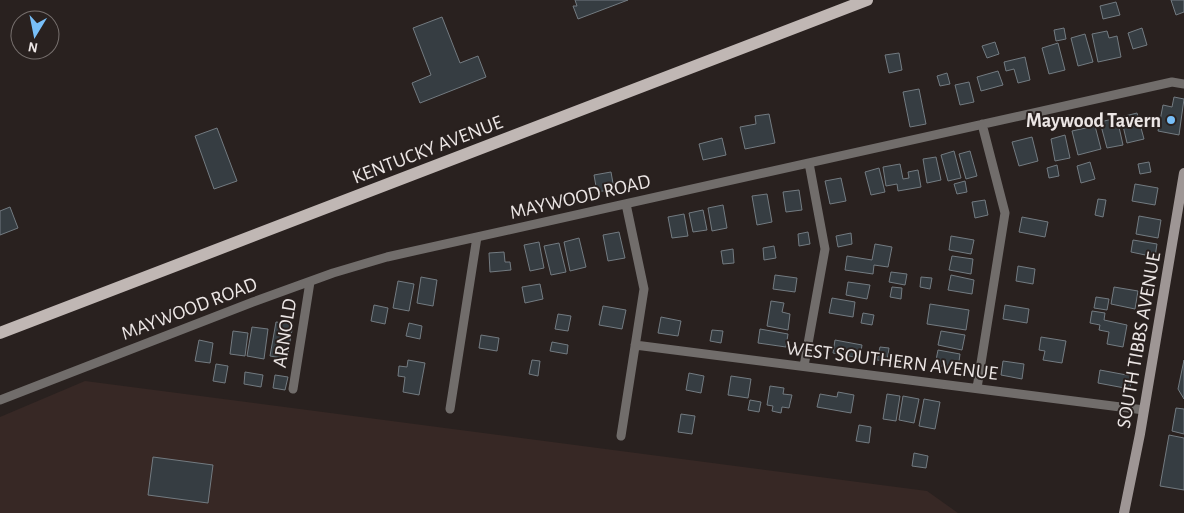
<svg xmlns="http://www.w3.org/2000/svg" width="1184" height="513" viewBox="0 0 1184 513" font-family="'Alegreya Sans',sans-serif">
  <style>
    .built { fill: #372825 }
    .building { fill: #363d42; stroke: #737b81 }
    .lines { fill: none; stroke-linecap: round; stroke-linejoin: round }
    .minor { stroke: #716d6b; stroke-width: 9 }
    .secondary { stroke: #9e9695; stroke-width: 10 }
    .primary { stroke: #c0b7b4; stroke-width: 12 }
    .poi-dot { fill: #78bff8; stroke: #29211f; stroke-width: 2 }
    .labels { text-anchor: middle; stroke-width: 4; stroke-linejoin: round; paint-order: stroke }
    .poi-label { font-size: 20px; font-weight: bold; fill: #ece6e5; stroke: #29211f; text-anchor: end }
    .street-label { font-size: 20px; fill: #ece6e5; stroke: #29211f }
  </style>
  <rect width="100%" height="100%" fill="#29211f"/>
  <!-- built -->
  <path class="built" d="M85,381L927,491L958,513H0V417Z"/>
  <!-- building -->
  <path class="building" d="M575,0H628L578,19L573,6H577Z
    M1171,0H1184V12L1176,15Z
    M1116,2L1120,15L1103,19L1100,6Z
    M442,17L460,63L478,56L486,77L420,103L412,83L431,75L413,28Z
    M1064,28L1066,39L1056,41L1054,30Z
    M1142,28L1147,45L1133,49L1128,33Z
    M1107,31L1109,38L1117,36L1121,57L1098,62L1092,34Z
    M1085,34L1093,62L1078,66L1071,38Z
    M995,42L999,54L987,58L982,46Z
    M1058,43L1065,70L1049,74L1042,48Z
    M899,53L902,70L889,73L885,55Z
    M1025,57L1030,80L1018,83L1014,69L1006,71L1004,62Z
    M998,71L1003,85L981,91L977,77Z
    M947,73L950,84L940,86L937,76Z
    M969,82L974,102L960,105L955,85Z
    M919,89L926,124L910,127L903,92Z
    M1174,97L1184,99L1179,135L1158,131L1163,105L1172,107Z
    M1137,113L1144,139L1127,143L1121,117Z
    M769,114L775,143L745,149L740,127L756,124L755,116Z
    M1117,118L1123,145L1107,148L1100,122Z
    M1095,126L1101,149L1078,155L1072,131Z
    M217,128L237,181L214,189L195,136Z
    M1065,135L1070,158L1055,161L1051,139Z
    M1032,137L1038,161L1019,166L1012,142Z
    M722,138L726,155L703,160L699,144Z
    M954,151L961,178L948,181L941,155Z
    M970,151L977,176L966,179L959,154Z
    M936,157L941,180L927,183L923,159Z
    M1090,162L1095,179L1081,183L1077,166Z
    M1149,162L1151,172L1140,174L1138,164Z
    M900,164L903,179L909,178L908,172L918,170L921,187L898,191L897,184L886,186L883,167Z
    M1057,165L1059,176L1049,178L1047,168Z
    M879,168L885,192L871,195L865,172Z
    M611,172L614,189L597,192L594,175Z
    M841,178L846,201L830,204L825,181Z
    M965,181L967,192L957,194L954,184Z
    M1135,184L1158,188L1155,205L1132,201Z
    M799,190L802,210L786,212L783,192Z
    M767,194L772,222L757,225L752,196Z
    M1098,199L1106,200L1103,217L1095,215Z
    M985,200L988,215L975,218L972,202Z
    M723,205L727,228L712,231L708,208Z
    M10,207L18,228L0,235V211Z
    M703,210L707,230L693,232L689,213Z
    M684,214L688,236L672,238L668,217Z
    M1139,216L1161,220L1158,238L1136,234Z
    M1022,217L1048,222L1045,237L1019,232Z
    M619,232L625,258L608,261L603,235Z
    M808,232L810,244L799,246L798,234Z
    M851,233L852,244L838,247L836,236Z
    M951,236L974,240L971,254L949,250Z
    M579,238L586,267L570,271L564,242Z
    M1133,240L1157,244L1155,257L1131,252Z
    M539,242L544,268L530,271L524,245Z
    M559,243L566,272L551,275L544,246Z
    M875,244L892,247L888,267L874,265L873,274L845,270L847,256L872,260Z
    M774,246L776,258L764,260L763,248Z
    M733,249L734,263L723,264L721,251Z
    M504,252L505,262H510L511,270L490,272L489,253Z
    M952,256L973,259L971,274L949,270Z
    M1018,266L1035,269L1033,284L1016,281Z
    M891,272L907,274L905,285L889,282Z
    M775,275L797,278L795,292L773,289Z
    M951,275L974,280L972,294L948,290Z
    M421,277L437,280L433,306L417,303Z
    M921,277L932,278L930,289L920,287Z
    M398,281L414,284L409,311L393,308Z
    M848,282L870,285L867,299L846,295Z
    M540,284L543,299L525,303L522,287Z
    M892,287L902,288L901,299L890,297Z
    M1114,287L1138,291L1135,309L1111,304Z
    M1096,297L1109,299L1107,310L1094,308Z
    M832,298L855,302L853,317L829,313Z
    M771,301L784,303L782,312L790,314L788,330L767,326Z
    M930,304L969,310L966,330L927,324Z
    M374,305L388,308L385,324L371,321Z
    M1005,305L1029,309L1027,323L1003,319Z
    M603,306L626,310L622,329L599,325Z
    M1092,311L1105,313L1104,320L1127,325L1123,347L1107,344L1109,332L1099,330L1100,325L1090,323Z
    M863,313L874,315L872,325L861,323Z
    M558,314L571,316L568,331L555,329Z
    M661,317L681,321L678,336L658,333Z
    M276,322L293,324L287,359L270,356Z
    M409,323L422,326L420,339L406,336Z
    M252,327L268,329L264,359L247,356Z
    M760,329L788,334L786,347L758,343Z
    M712,330L723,331L721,343L710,341Z
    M233,331L248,333L245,356L230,354Z
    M941,331L965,335L962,350L938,345Z
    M481,335L499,338L497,351L479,348Z
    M1041,337L1066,341L1062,363L1043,360L1045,351L1039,350Z
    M199,340L213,343L210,363L195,361Z
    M835,340L862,345L860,358L833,353Z
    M552,342L568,345L567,354L550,351Z
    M880,347L889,348L887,361L877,360Z
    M938,350L960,354L958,369L935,365Z
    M900,356L910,357L907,369L898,368Z
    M408,360L425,363L419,395L403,392L405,377L398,376L399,366L407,367Z
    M532,360L540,361L538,376L529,374Z
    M1184,360V399L1178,389Z
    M1003,361L1024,364L1022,379L1001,375Z
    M216,364L228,366L225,383L213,381Z
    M1100,370L1132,376L1130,389L1098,383Z
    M245,372L263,375L261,387L244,384Z
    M689,373L704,376L701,393L686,390Z
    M275,375L288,377L285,390L273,388Z
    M731,376L751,379L748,398L728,395Z
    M770,386L784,388L783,394L792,395L789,408L782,407L781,413L772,411L773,406L767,405Z
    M838,392L854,395L851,413L817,407L820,394L837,397Z
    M887,394L900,396L896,421L883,419Z
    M903,396L919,399L914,423L899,420Z
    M924,399L940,402L935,429L919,426Z
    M750,400L761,402L759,412L748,410Z
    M1176,408L1184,409V434L1172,431Z
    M681,414L695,416L692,434L678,432Z
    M859,425L871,427L869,443L856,441Z
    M1169,435L1184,438V490L1160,486Z
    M914,453L928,456L926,468L912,466Z
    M153,457L213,465L208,503L148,495Z"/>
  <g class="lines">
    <!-- minor -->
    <path class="minor" d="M635,345L1144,410
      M804,366L825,249L809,163
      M977,388L1005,213L982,124
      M293,389L310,282
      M0,400L253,302L333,273L387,257L1172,82L1184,84
      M450,409L477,237
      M621,436L644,289L626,204"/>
    <!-- secondary -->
    <path class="secondary" d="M1124,513L1140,434L1184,173"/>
    <!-- primary -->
    <path class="primary" d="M0,333L867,0"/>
  </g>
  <!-- markers -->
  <circle class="poi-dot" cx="1171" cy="120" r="5"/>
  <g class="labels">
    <!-- poi labels -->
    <g class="poi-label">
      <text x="1161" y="127">Maywood Tavern</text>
    </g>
    <!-- street labels -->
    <g class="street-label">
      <text transform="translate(427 149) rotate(-21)" y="7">KENTUCKY AVENUE</text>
      <text transform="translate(580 196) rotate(-13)" y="7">MAYWOOD ROAD</text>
      <text transform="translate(189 308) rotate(-21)" y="7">MAYWOOD ROAD</text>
      <text transform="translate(284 333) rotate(-81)" y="7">ARNOLD</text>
      <text transform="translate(1138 340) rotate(-80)" y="7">SOUTH TIBBS AVENUE</text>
      <text transform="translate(892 360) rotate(7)" y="7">WEST SOUTHERN AVENUE</text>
    </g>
  </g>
  <!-- north arrow -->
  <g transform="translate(35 35) rotate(190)"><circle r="24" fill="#29211f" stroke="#77706e"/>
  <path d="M0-4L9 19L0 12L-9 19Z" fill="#78bff8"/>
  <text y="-8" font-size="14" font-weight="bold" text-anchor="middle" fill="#ece6e5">N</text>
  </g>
</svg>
